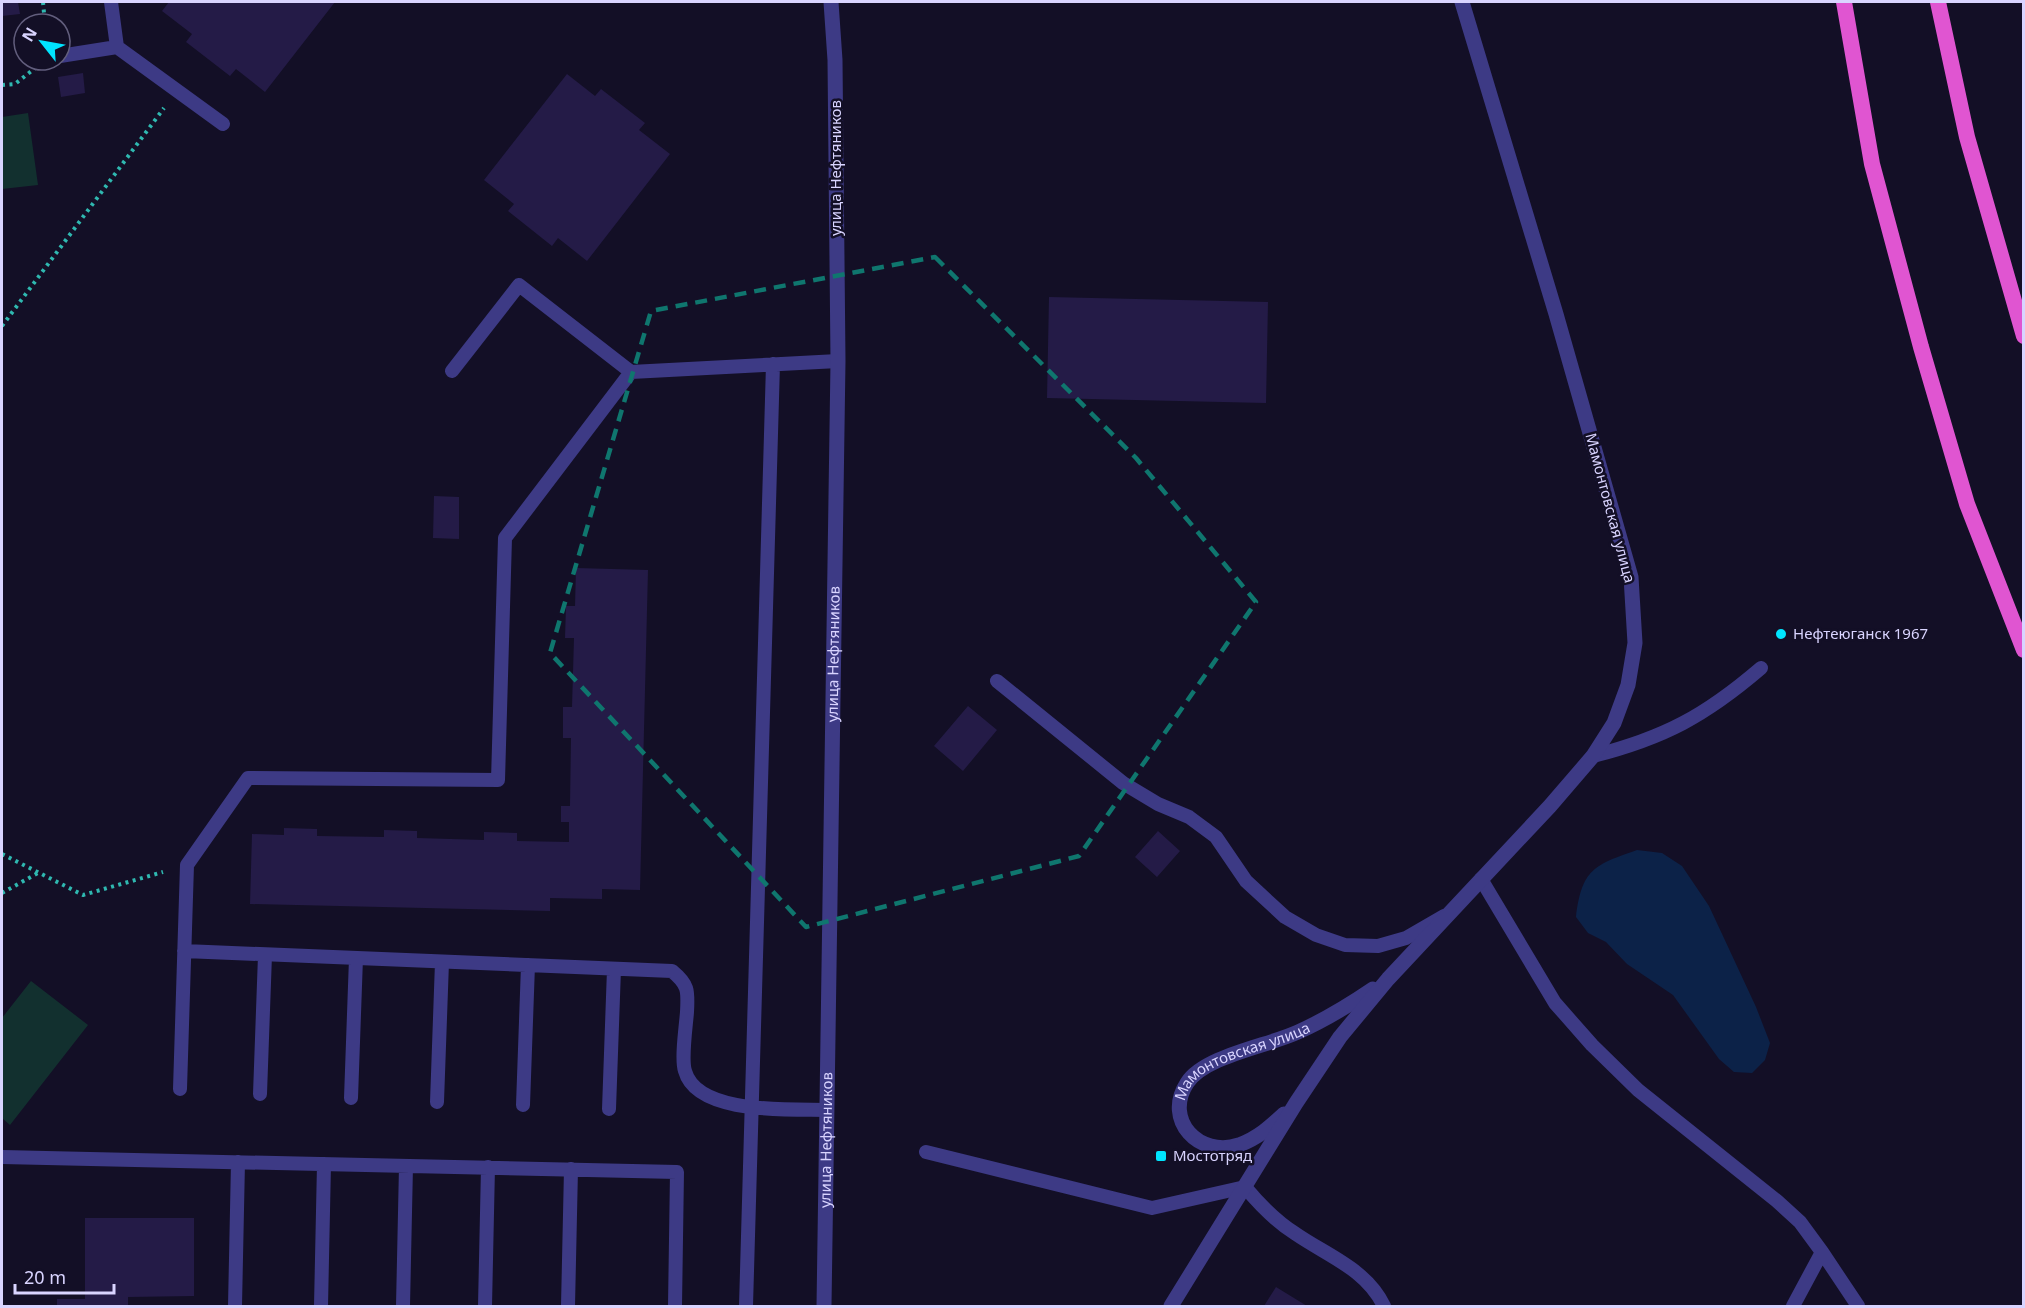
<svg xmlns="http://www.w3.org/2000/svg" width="2025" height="1308" viewBox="0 0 2025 1308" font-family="'Noto Sans',sans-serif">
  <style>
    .grass { fill: #12302f }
    .water { fill: #0c2248 }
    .building { fill: #241b47 }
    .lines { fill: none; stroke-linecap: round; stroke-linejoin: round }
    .path { stroke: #2fb8b0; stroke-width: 4; stroke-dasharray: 3 4.5; stroke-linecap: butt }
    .service { stroke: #3d3a85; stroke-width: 14 }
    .minor { stroke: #3d3a85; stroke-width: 15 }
    .trunk { stroke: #e055d1; stroke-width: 16 }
    .marked { fill: none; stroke: #0f766e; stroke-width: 4.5; stroke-dasharray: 12 8; stroke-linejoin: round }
    .poi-dot { fill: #00e5ff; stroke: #130f26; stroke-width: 2 }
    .labels { text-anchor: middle; stroke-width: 5; stroke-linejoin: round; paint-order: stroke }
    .street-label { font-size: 15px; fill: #d9d4ff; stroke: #130f26 }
    .poi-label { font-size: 15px; fill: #d9d4ff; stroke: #130f26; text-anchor: start }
  </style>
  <rect width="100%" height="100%" fill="#130f26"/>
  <!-- grass -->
  <path class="grass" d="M28,113L38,185L2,189V117Z
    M31,981L88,1025L10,1125L2,1118V1018Z"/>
  <!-- water -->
  <path class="water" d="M1637,850L1662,853L1682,866L1709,906L1756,1007L1770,1043L1765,1060L1752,1073L1734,1072L1719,1059L1673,995L1627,964L1606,942L1588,933L1576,917C1582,869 1594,865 1637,850Z"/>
  <!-- building -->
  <path class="building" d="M2,2H18L20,14L2,16Z
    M169,2H335L265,92L236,69L230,76L186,42L192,34L162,11Z
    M83,73L85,93L61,97L58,77Z
    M567,74L595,96L601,89L645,123L639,130L670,154L587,261L558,238L552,246L508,211L514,204L484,180Z
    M1049,297L1268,302L1266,403L1047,398Z
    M434,496L459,497V539L433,538Z
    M576,568L648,570L640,890L602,889V899L550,898V911L250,904L252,834L284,835V828L317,829V836L384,837V830L417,831V838L484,840V832L517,833V841L569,842V822H561V806H570L571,738H563V707H572L574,638H565L566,606H575Z
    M968,706L997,730L963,771L934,746Z
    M1158,831L1180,851L1157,877L1135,857Z
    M85,1218H194V1296L128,1297V1306H57V1299H85Z
    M1276,1287L1307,1306H1264Z"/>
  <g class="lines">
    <!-- path -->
    <path class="path" d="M43,2L45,24
      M2,85L15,84L39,65
      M2,326L164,108
      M2,854L83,895L163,872
      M2,893L38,873"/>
    <!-- service -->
    <path class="service" d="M111,2L117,47L223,124
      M60,56L117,47
      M631,372L838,361
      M997,681L1123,783L1158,804L1189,817L1216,837L1246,881L1285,917L1316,935L1345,945L1378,946L1406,938L1444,916
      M1593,756C1664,738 1705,716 1761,668
      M1481,879L1555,1003L1592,1045L1638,1090L1777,1201L1800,1222L1822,1252L1858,1306
      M184,951L672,971C689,985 688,991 687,1012C686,1026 681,1059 685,1071C697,1115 791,1109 827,1110
      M180,1089L187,865L248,778L498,780L505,538L631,372L519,285L452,371
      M260,1094L265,955
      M351,1098L356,958
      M437,1102L442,962
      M523,1105L528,965
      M609,1109L614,969
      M926,1152L1152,1208L1245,1187C1260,1205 1275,1221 1296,1234C1328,1256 1366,1269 1384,1306
      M2,1157L677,1172L675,1306
      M235,1306L238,1162
      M321,1306L324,1164
      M403,1306L406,1166
      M485,1306L488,1167
      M568,1306L571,1169
      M746,1306L773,364
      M1793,1306L1822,1252"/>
    <!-- minor -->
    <g class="minor">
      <path id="s1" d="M1284,1114C1270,1127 1258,1138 1239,1145C1199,1158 1163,1120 1187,1083C1204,1056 1268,1046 1298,1032C1325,1020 1348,1006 1373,989"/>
      <path id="s2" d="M824,1306L838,361L835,60L831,2"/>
      <path d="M1171,1306L1296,1103L1340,1037L1388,979L1550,806L1593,756L1614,723L1628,685L1635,643L1631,577L1556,314L1462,2"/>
    </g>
    <!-- trunk -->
    <path class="trunk" d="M1844,2L1872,164L1921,347L1967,504L2024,650
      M1938,2L1967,137L2024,336"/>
  </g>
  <!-- marked area -->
  <path class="marked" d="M935,257L1136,458L1256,602L1079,856L806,927L550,653L651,311Z"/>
  <!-- markers -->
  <g class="poi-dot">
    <circle cx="1781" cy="634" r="6"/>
    <rect x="1155" y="1150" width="12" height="12" rx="3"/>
  </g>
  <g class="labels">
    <!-- street labels -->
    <g class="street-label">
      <text transform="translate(836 168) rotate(-90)" y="5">улица Нефтяников</text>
      <text transform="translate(1610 508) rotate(75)" y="5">Мамонтовская улица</text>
      <text dy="5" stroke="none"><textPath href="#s2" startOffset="652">улица Нефтяников</textPath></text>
      <text dy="5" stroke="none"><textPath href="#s1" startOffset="222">Мамонтовская улица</textPath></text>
      <text dy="5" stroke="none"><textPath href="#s2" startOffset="166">улица Нефтяников</textPath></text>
    </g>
    <!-- poi labels -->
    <g class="poi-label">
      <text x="1793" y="639">Нефтеюганск 1967</text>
      <text x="1173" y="1161">Мостотряд</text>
    </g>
  </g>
  <!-- border -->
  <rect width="2025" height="1308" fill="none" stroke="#d9d4ff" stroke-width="6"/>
  <!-- north arrow -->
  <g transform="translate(42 42) rotate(301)"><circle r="28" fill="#130f26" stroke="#625e7d" stroke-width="1.5"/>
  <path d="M0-4.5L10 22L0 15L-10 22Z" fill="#00e5ff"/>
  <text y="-9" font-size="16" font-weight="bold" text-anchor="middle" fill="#d9d4ff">N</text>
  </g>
  <!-- scale -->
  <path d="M15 1284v9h99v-9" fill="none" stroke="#d9d4ff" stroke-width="3"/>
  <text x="24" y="1284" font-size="18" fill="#d9d4ff" stroke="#130f26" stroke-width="4.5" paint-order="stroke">20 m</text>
</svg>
